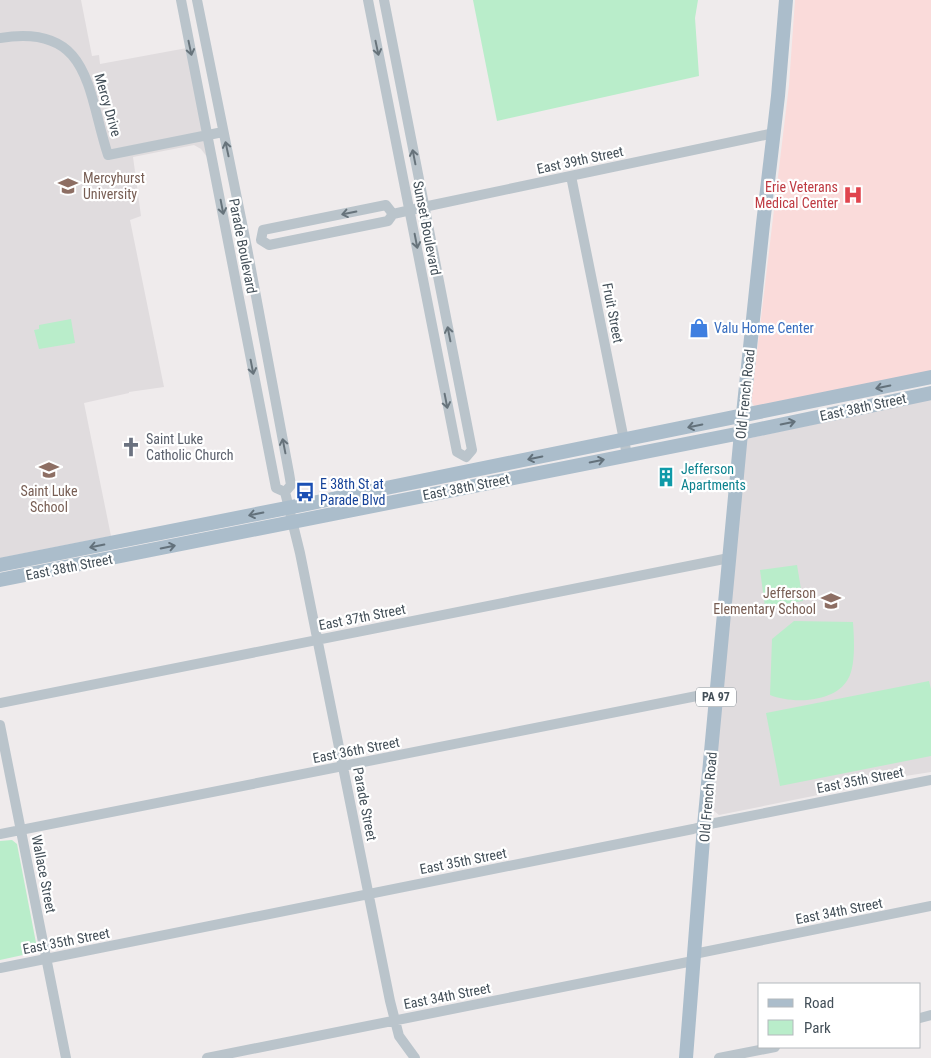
<svg xmlns="http://www.w3.org/2000/svg" width="931" height="1058" viewBox="0 0 931 1058" font-family="'Roboto Condensed',sans-serif">
  <style>
    .education { fill: #e0dcde }
    .medical { fill: #fadbda }
    .green { fill: #b9edca }
    .lines { fill: none; stroke-linecap: round; stroke-linejoin: round }
    .minor { stroke: #bac4cb; stroke-width: 10 }
    .major { stroke: #abbdcb; stroke-width: 14 }
    .oneway { stroke: #67737b }
    .oneway2 { stroke: #63717b }
    .labels { text-anchor: middle; stroke-width: 4.5; stroke-linejoin: round; paint-order: stroke }
    .shield { fill: #fff; stroke: #7c848b; stroke-width: 1 }
    .shield-label { font-size: 12px; font-weight: bold; fill: #445059 }
    .street-label { font-size: 14px; fill: #445059; stroke: #fff }
    .education-label { font-size: 14px; fill: #785e54; stroke: #fff; text-anchor: start }
    .health-label { font-size: 14px; fill: #be3a42; stroke: #fff; text-anchor: end }
    .shop-label { font-size: 14px; fill: #366cbe; stroke: #fff; text-anchor: start }
    .worship-label { font-size: 14px; fill: #5b616d; stroke: #fff; text-anchor: start }
    .culture-label { font-size: 14px; fill: #0d838f; stroke: #fff; text-anchor: start }
    .transit-label { font-size: 14px; fill: #164399; stroke: #fff; text-anchor: start }
  </style>
  <rect width="100%" height="100%" fill="#efebec"/>
  <!-- education -->
  <path class="education" d="M0,0H81L92,56L99,55L100,64L187,48L207,157L201,149L194,145L133,157L141,216L130,220L164,387L129,392V393L84,403L111,536L0,558Z
    M931,399V772L899,777L843,790L719,815L713,810L720,715L746,439Z"/>
  <!-- medical -->
  <path class="medical" d="M795,0H931V371L754,406L751,401L789,85Z"/>
  <!-- green -->
  <path class="green" d="M473,0H698L695,18L699,76L497,121Z
    M71,319L75,343L39,349L34,330L39,329V325Z
    M797,565L803,601L765,607L760,570Z
    M794,621L853,622C854,637 856,666 848,679C835,703 792,704 770,695L772,639Z
    M929,681L931,689V756L780,786L766,713Z
    M12,840L17,844L37,948L32,953L0,960V841Z"/>
  <g class="lines">
    <!-- minor -->
    <path class="minor" d="M181,0L276,488L285,492
      M197,0L247,248L289,473L291,485L285,492
      M368,0L457,452L466,457L472,450L384,0
      M0,38C91,23 87,91 108,155L223,132
      M571,176L627,455
      M393,214L386,205L263,230L261,240L269,245L388,221L393,214L433,205L774,133
      M285,492L300,553L390,1001L399,1036L415,1058
      M0,703L729,558
      M0,725L66,1058
      M0,834L717,692
      M694,954L931,906
      M0,968L693,829L715,823L931,780
      M920,1018L931,1015
      M207,1058L693,961
      M719,1058L775,1047"/>
    <!-- major -->
    <path class="major" d="M0,565L327,500L931,377
      M0,580L741,433L931,393
      M686,1058L704,826L741,433L763,224L778,96L786,0"/>
  </g>
  <!-- one-way arrows -->
  <defs><path id="oneway-shaft" d="M-6 0H5M1.5-3L5.5 0L1.5 3" fill="none" stroke-width="1.6" stroke-linecap="round" stroke-linejoin="round" transform="scale(1.25)"/></defs>
  <g class="oneway">
    <use href="#oneway-shaft" transform="translate(190 48) rotate(78)"/>
    <use href="#oneway-shaft" transform="translate(377 48) rotate(78)"/>
    <use href="#oneway-shaft" transform="translate(227 149) rotate(-102)"/>
    <use href="#oneway-shaft" transform="translate(414 157) rotate(-101)"/>
    <use href="#oneway-shaft" transform="translate(222 207) rotate(79)"/>
    <use href="#oneway-shaft" transform="translate(349 213) rotate(169)"/>
    <use href="#oneway-shaft" transform="translate(416 241) rotate(79)"/>
    <use href="#oneway-shaft" transform="translate(449 334) rotate(-101)"/>
    <use href="#oneway-shaft" transform="translate(252 367) rotate(79)"/>
    <use href="#oneway-shaft" transform="translate(446 401) rotate(79)"/>
    <use href="#oneway-shaft" transform="translate(284 446) rotate(-101)"/>
  </g>
  <g class="oneway2">
    <use href="#oneway-shaft" transform="translate(883 387) rotate(168)"/>
    <use href="#oneway-shaft" transform="translate(788 423) rotate(-12)"/>
    <use href="#oneway-shaft" transform="translate(695 426) rotate(168)"/>
    <use href="#oneway-shaft" transform="translate(535 458) rotate(168)"/>
    <use href="#oneway-shaft" transform="translate(597 461) rotate(-11)"/>
    <use href="#oneway-shaft" transform="translate(256 514) rotate(169)"/>
    <use href="#oneway-shaft" transform="translate(97 546) rotate(169)"/>
    <use href="#oneway-shaft" transform="translate(168 547) rotate(-11)"/>
  </g>
  <!-- icons -->
  <defs>
    <symbol id="university-bare" viewBox="-9 -9 18 18"><path d="M0-5L7-2L0 1L-7-2ZM-4 1L0 2.5L4 1V4Q0 6-4 4Z" fill="#8d6e63" stroke="#fff" stroke-width="2.5" paint-order="stroke"/></symbol>
    <symbol id="hospital-bare" viewBox="-9 -9 18 18"><path d="M-5-5h3v3.5h4V-5h3V5h-3V1.5h-4V5h-3Z" fill="#e0444e" stroke="#fff" stroke-width="2.5" paint-order="stroke"/></symbol>
    <symbol id="shop-bare" viewBox="-9 -9 18 18"><path d="M-5-2.5h2.3a2.7 3.5 0 0 1 5.4 0H5L5.5 6h-11ZM-1.5-2.5h3a1.5 2.3 0 0 0-3 0Z" fill="#3f7fe0" stroke="#fff" stroke-width="2.5" paint-order="stroke"/></symbol>
    <symbol id="church-bare" viewBox="-9 -9 18 18"><path d="M-1.2-6h2.4v3.5h3.3v2.4h-3.3V6h-2.4V-.1h-3.3v-2.4h3.3Z" fill="#6b7280" stroke="#fff" stroke-width="2.5" paint-order="stroke"/></symbol>
    <symbol id="school-bare" viewBox="-9 -9 18 18"><path d="M0-5L7-2L0 1L-7-2ZM-4 1L0 2.5L4 1V4Q0 6-4 4Z" fill="#8d6e63" stroke="#fff" stroke-width="2.5" paint-order="stroke"/></symbol>
    <symbol id="building-bare" viewBox="-9 -9 18 18"><path d="M-4-6H4V6H1V3H-1V6H-4ZM-2.5-4.3h1.7v1.8h-1.7ZM.8-4.3h1.7v1.8H.8ZM-2.5-1h1.7V.8h-1.7ZM.8-1h1.7V.8H.8Z" fill="#0f9aa8" stroke="#fff" stroke-width="2.5" paint-order="stroke"/></symbol>
    <symbol id="bus-bare" viewBox="-9 -9 18 18"><path d="M-5-6H5V4H4V6H2V4H-2V6H-4V4H-5ZM-3.5-4V0h7V-4ZM-3.5 1.2v1.5H-2V1.2ZM2 1.2v1.5H3.5V1.2Z" fill="#1a4fb4" stroke="#fff" stroke-width="2.5" paint-order="stroke"/></symbol>
  </defs>
  <g fill-rule="evenodd">
    <use href="#university-bare" x="54" y="172" width="28" height="28"/>
    <use href="#hospital-bare" x="839" y="181" width="28" height="28"/>
    <use href="#shop-bare" x="685" y="314" width="28" height="28"/>
    <use href="#church-bare" x="117" y="433" width="28" height="28"/>
    <use href="#school-bare" x="35" y="456" width="28" height="28"/>
    <use href="#building-bare" x="652" y="463" width="28" height="28"/>
    <use href="#bus-bare" x="291" y="478" width="28" height="28"/>
    <use href="#school-bare" x="817" y="587" width="28" height="28"/>
  </g>
  <g class="labels">
    <!-- shield labels -->
    <rect class="shield" x="696" y="687.5" width="40" height="19" rx="4"/>
    <g class="shield-label">
      <text x="716" y="701">PA 97</text>
    </g>
    <!-- street labels -->
    <g class="street-label">
      <text transform="translate(108 105) rotate(74)" y="5">Mercy Drive</text>
      <text transform="translate(580 160) rotate(-12)" y="5">East 39th Street</text>
      <text transform="translate(427 228) rotate(79)" y="5">Sunset Boulevard</text>
      <text transform="translate(243 246) rotate(79)" y="5">Parade Boulevard</text>
      <text transform="translate(613 313) rotate(79)" y="5">Fruit Street</text>
      <text transform="translate(745 394) rotate(-84)" y="5">Old French Road</text>
      <text transform="translate(863 407) rotate(-12)" y="5">East 38th Street</text>
      <text transform="translate(466 487) rotate(-11)" y="5">East 38th Street</text>
      <text transform="translate(69 567) rotate(-11)" y="5">East 38th Street</text>
      <text transform="translate(362 617) rotate(-11)" y="5">East 37th Street</text>
      <text transform="translate(356 750) rotate(-11)" y="5">East 36th Street</text>
      <text transform="translate(860 780) rotate(-11)" y="5">East 35th Street</text>
      <text transform="translate(708 797) rotate(-85)" y="5">Old French Road</text>
      <text transform="translate(365 804) rotate(79)" y="5">Parade Street</text>
      <text transform="translate(463 861) rotate(-11)" y="5">East 35th Street</text>
      <text transform="translate(44 874) rotate(79)" y="5">Wallace Street</text>
      <text transform="translate(839 911) rotate(-11)" y="5">East 34th Street</text>
      <text transform="translate(66 941) rotate(-11)" y="5">East 35th Street</text>
      <text transform="translate(447 996) rotate(-11)" y="5">East 34th Street</text>
    </g>
    <!-- education labels -->
    <g class="education-label">
      <text x="83" y="183">Mercyhurst<tspan x="83" dy="16">University</tspan></text>
      <text x="49" y="496" text-anchor="middle">Saint Luke<tspan x="49" dy="16">School</tspan></text>
      <text x="816" y="598" text-anchor="end">Jefferson<tspan x="816" dy="16">Elementary School</tspan></text>
    </g>
    <!-- health labels -->
    <g class="health-label">
      <text x="838" y="192">Erie Veterans<tspan x="838" dy="16">Medical Center</tspan></text>
    </g>
    <!-- shop labels -->
    <g class="shop-label">
      <text x="714" y="333">Valu Home Center</text>
    </g>
    <!-- worship labels -->
    <g class="worship-label">
      <text x="146" y="444">Saint Luke<tspan x="146" dy="16">Catholic Church</tspan></text>
    </g>
    <!-- culture labels -->
    <g class="culture-label">
      <text x="681" y="474">Jefferson<tspan x="681" dy="16">Apartments</tspan></text>
    </g>
    <!-- transit labels -->
    <g class="transit-label">
      <text x="320" y="489">E 38th St at<tspan x="320" dy="16">Parade Blvd</tspan></text>
    </g>
  </g>
  <!-- legend -->
  <rect x="758" y="983" width="162" height="65" fill="#ffffff" stroke="#b4b9bd"/>
  <rect x="768" y="999" width="25" height="8" fill="#abbdcb" stroke="#b4b9bd"/>
  <text x="804" y="1008" font-size="15" fill="#445059">Road</text>
  <rect x="768" y="1020" width="25" height="15" fill="#b9edca" stroke="#b4b9bd"/>
  <text x="804" y="1033" font-size="15" fill="#445059">Park</text>
</svg>
